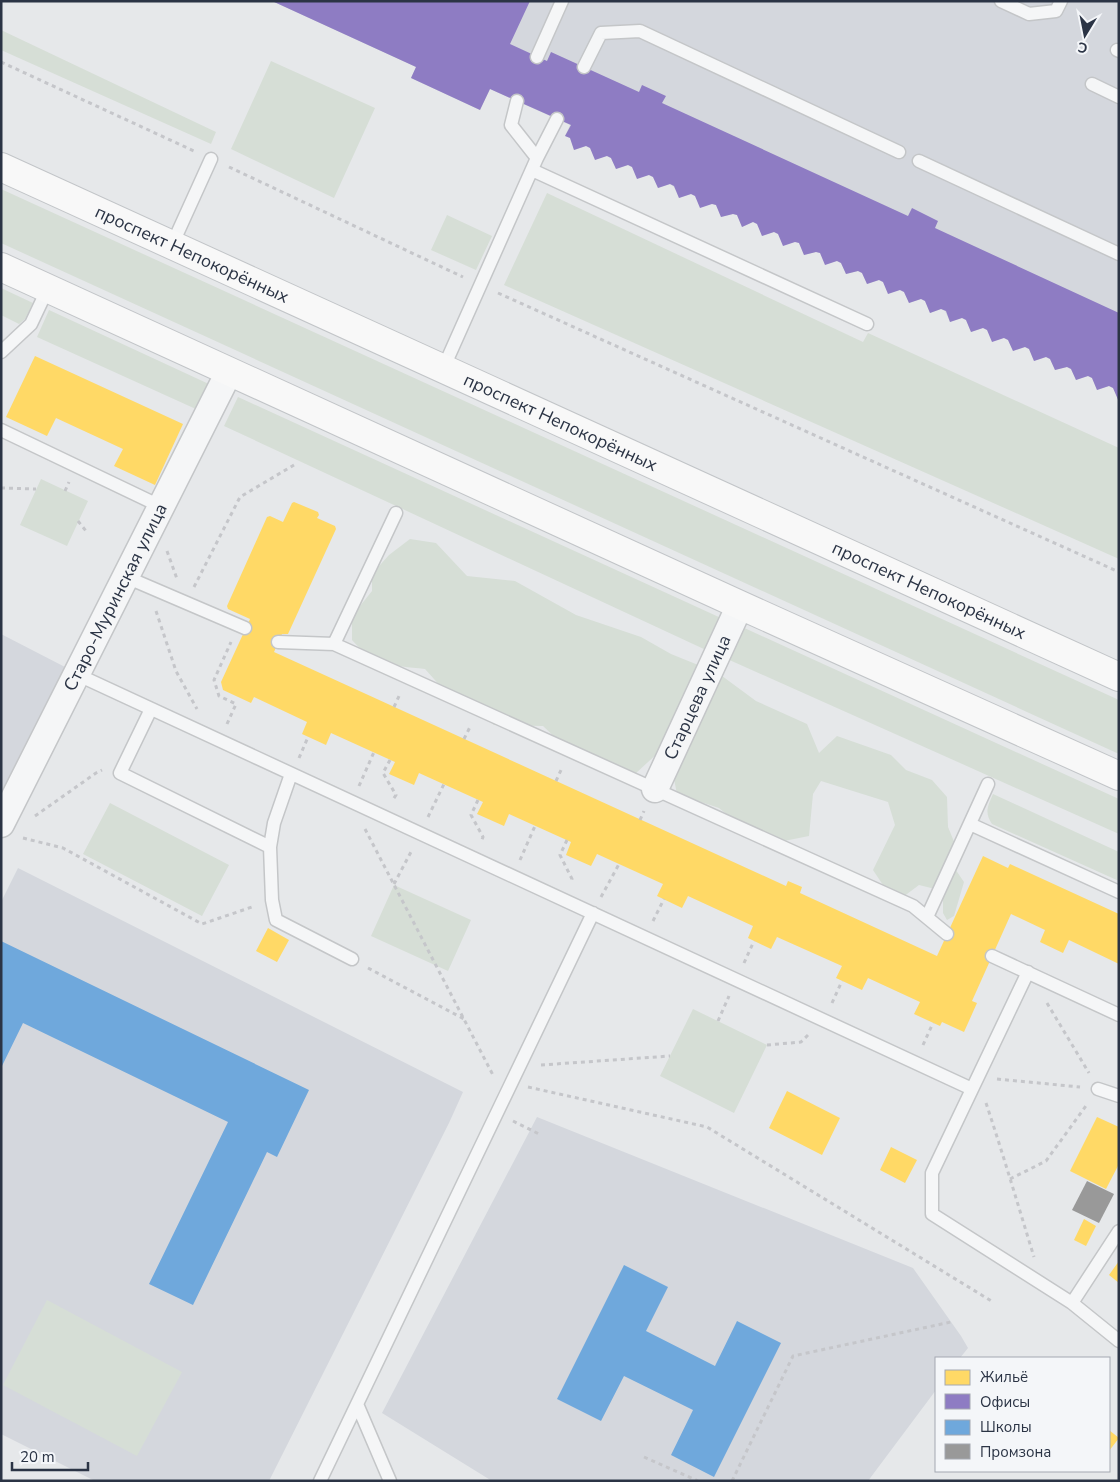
<svg xmlns="http://www.w3.org/2000/svg" width="1120" height="1482" viewBox="0 0 1120 1482" font-family="'Nunito Sans',sans-serif">
  <style>
    .built { fill: #d4d7dd }
    .green { fill: #d6ded6 }
    .homes { fill: #ffd966 }
    .offices { fill: #8e7cc3 }
    .schools { fill: #6fa8dc }
    .industry { fill: #999 }
    .lines { fill: none; stroke-linecap: round; stroke-linejoin: round }
    .lane-casing { stroke: #c4c6c8; stroke-width: 15 }
    .street-casing { stroke: #c4c6c8; stroke-width: 29 }
    .primary-casing { stroke: #c2c5c8; stroke-width: 30 }
    .path { stroke: #c5c6ca; stroke-width: 3; stroke-dasharray: 4 4; stroke-linecap: butt }
    .lane { stroke: #f5f6f7; stroke-width: 12 }
    .street { stroke: #f5f6f7; stroke-width: 26 }
    .primary { stroke: #f8f8f8; stroke-width: 28 }
    .labels { text-anchor: middle; stroke-width: 5; stroke-linejoin: round; paint-order: stroke }
    .street-label { font-size: 18px; fill: #2b3445; stroke: #f4f6f9 }
  </style>
  <rect width="100%" height="100%" fill="#e6e8ea"/>
  <!-- built -->
  <path class="built" d="M272,1H1119V399L1113,388L1109,386L1097,390L1092,378L1088,376L1076,380L1071,369L1067,367L1055,370L1050,359L1046,357L1034,361L1029,349L1025,347L1013,351L1008,340L983,328L971,332L966,320L962,318L950,322L945,311L941,309L930,313L925,301L921,299L909,303L904,292L879,280L867,284L862,273L858,271L846,274L841,263L820,253L816,252L804,255L799,243L774,232L762,236L758,224L753,222L742,227L737,215L733,214L721,217L716,205L691,194L679,198L674,187L670,184L658,188L653,177L632,167L628,165L616,169L611,158L586,146L574,150L570,138L565,136L570,125L490,89L480,110L411,78L416,67Z
    M1,634L65,667L1,794Z
    M18,868L463,1092L449,1123L269,1481H95L1,1434V902Z
    M537,1117L913,1268L961,1336L968,1348L960,1358H936V1390L868,1481H492L382,1413Z"/>
  <!-- green -->
  <path class="green" d="M1,30L216,132L211,144L1,50Z
    M271,61L375,108L334,198L231,149Z
    M1,189L1119,700V754L1,243Z
    M547,193L863,342L868,333L1119,448V559L504,285Z
    M447,215L492,236L476,270L431,250Z
    M1,288L33,303L25,319L19,324L1,315Z
    M49,310L211,385L198,410L37,337Z
    M238,397L721,618L706,650L224,426Z
    M41,479L88,501L67,546L20,525Z
    M410,539L436,543L467,576L515,581L576,615L641,637L671,654L718,673L756,701L807,724L819,753L837,736L891,755L906,770L932,780L947,797L948,827L955,844L949,860L964,882L954,916L947,920L943,913V891L919,885L895,903L873,870L895,825L888,802L821,781L813,794L809,836L764,845L719,808L677,794L674,779L660,751L635,774L562,744L543,726L494,725L488,720L452,699L425,669C391,665 376,667 352,640V616L372,591V574L389,555Z
    M740,626L1119,799V834L725,658Z
    M993,794L1119,852V881L992,824C984,812 988,806 993,794Z
    M110,803L229,865L202,916L83,854Z
    M394,885L471,920L448,971L371,936Z
    M693,1009L767,1045L734,1113L660,1076Z
    M47,1300L182,1372L137,1456L3,1385Z"/>
  <!-- homes -->
  <path class="homes" d="M35,356L183,424L155,485L114,466L123,449L56,418L47,436L6,417Z
    M294,502L318,512L319,515L317,518L335,526L336,529L288,634H282L274,652L786,886L788,881L802,887L800,893L937,956L983,856L1008,868L1010,864L1119,914V964L1069,940L1063,953L1040,942L1045,930L1011,914L972,1001L977,1003L964,1032L942,1022L940,1026L914,1014L920,1002L868,978L862,990L836,978L842,966L777,937L771,949L748,938L753,926L688,896L682,908L657,896L663,884L597,854L591,866L566,855L571,842L509,814L504,826L477,814L483,802L419,773L414,785L389,774L395,762L331,733L326,745L302,734L307,722L254,697L251,703L223,690L221,682L250,619L228,609L227,606L267,517L270,516L283,522L292,503Z
    M268,928L289,940L277,962L256,951Z
    M787,1091L840,1118L822,1155L769,1128Z
    M1097,1117L1119,1127V1164L1106,1189L1070,1171Z
    M891,1147L917,1160L905,1183L880,1170Z
    M1084,1219L1096,1226L1086,1246L1074,1240Z
    M1119,1261V1283L1109,1275Z
    M1109,1430L1119,1438L1109,1451Z"/>
  <!-- offices -->
  <path class="offices" d="M272,1H530L510,44L547,61L551,52L639,92L642,85L666,96L662,103L908,216L912,208L938,221L935,228L1119,313V402L1113,388L1109,386L1097,390L1092,378L1088,376L1076,380L1071,369L1067,367L1055,370L1050,359L1046,357L1034,361L1029,349L1025,347L1013,351L1008,340L1004,338L992,342L987,330L983,328L971,332L966,320L962,318L950,322L946,311L941,309L930,313L925,301L921,299L909,303L904,292L900,290L888,294L883,282L879,280L867,284L862,273L858,271L846,274L841,263L837,261L825,265L820,253L816,252L804,255L799,243L795,242L783,246L778,234L774,232L762,236L757,224L753,222L742,227L737,215L733,214L721,217L716,205L712,204L700,208L695,196L691,194L679,198L674,186L670,184L658,188L653,177L649,175L637,179L632,167L628,165L616,169L611,158L607,156L595,160L590,148L586,146L574,150L570,138L565,136L571,125L490,89L480,110L411,78L416,67Z"/>
  <!-- schools -->
  <path class="schools" d="M1,941L309,1090L277,1157L267,1152L193,1305L149,1284L228,1122L23,1023L1,1068Z
    M624,1265L668,1287L646,1331L715,1366L737,1321L781,1343L714,1477L671,1455L693,1410L624,1376L601,1421L557,1399Z"/>
  <!-- industry -->
  <path class="industry" d="M1087,1181L1114,1194L1099,1223L1072,1210Z"/>
  <g class="lines">
    <defs>
      <path id="lane" d="M1001,1L1029,14L1056,11L1061,1
        M1117,50L1119,51
        M537,57L562,1
        M584,67L601,33L640,31L899,152
        M1092,84L1119,97
        M517,101L511,125L537,158
        M919,161L1119,254
        M532,170L867,324
        M172,245L211,159
        M1,352L31,324L48,288
        M443,369L537,158L557,119
        M1,430L162,507
        M126,577L245,628
        M278,642L334,644L913,906L947,934
        M334,644L396,513
        M76,674L972,1089
        M151,709L120,773L270,847L274,823L291,774
        M970,824L1119,892
        M270,847L272,900L276,920L352,959
        M927,917L988,784
        M992,956L1119,1015
        M1028,972L932,1173V1214L1072,1303L1119,1341
        M1098,1089L1119,1096
        M1072,1303L1119,1231
        M357,1404L390,1481
        M320,1481L593,913"/>
      <g id="street">
        <path id="s1" d="M655,789L740,605"/>
        <path id="s2" d="M1,824L229,372"/>
      </g>
      <g id="primary">
        <path id="s3" d="M1,167L1119,677"/>
        <path d="M1,267L740,605L1119,776"/>
      </g>
    </defs>
    <!-- lane casing -->
    <use href="#lane" class="lane-casing"/>
    <!-- street casing -->
    <use href="#street" class="street-casing"/>
    <!-- primary casing -->
    <use href="#primary" class="primary-casing"/>
    <!-- path -->
    <path class="path" d="M1,62L194,151
      M229,167L463,277
      M498,293L1119,572
      M1,488L36,489
      M65,491L69,482
      M78,521L86,531
      M167,551L177,579
      M194,587L240,497L294,465
      M156,611L176,671L197,709
      M394,707L400,694
      M227,724L236,704L219,696L214,680L231,642
      M464,739L471,725
      M299,758L308,737
      M390,760L383,773L396,795L392,801
      M556,781L562,768
      M359,786L374,752
      M478,800L471,815L483,837L481,842
      M35,816L96,773L102,770
      M428,817L444,784
      M640,820L644,811
      M365,829L494,1077
      M23,838L63,848L202,924L255,906
      M567,840L560,855L572,879L571,882
      M520,860L535,826
      M394,884L412,850
      M601,897L619,864
      M653,921L664,899
      M744,963L754,941
      M368,968L464,1019
      M832,1003L842,981
      M1047,1003L1089,1073
      M718,1021L729,996
      M767,1045L801,1042L809,1034
      M923,1045L933,1023
      M541,1065L670,1056
      M997,1079L1080,1087
      M528,1087L707,1127L993,1302
      M986,1103C1003,1154 1018,1205 1034,1257
      M513,1121L539,1134
      M1010,1179L1046,1161L1088,1103
      M644,1457L698,1481
      M732,1481L793,1356L951,1322"/>
    <!-- lane -->
    <use href="#lane" class="lane"/>
    <!-- street -->
    <use href="#street" class="street"/>
    <!-- primary -->
    <use href="#primary" class="primary"/>
  </g>
  <g class="labels">
    <!-- street labels -->
    <g class="street-label">
      <text dy="6" stroke="none"><textPath href="#s3" startOffset="210">проспект Непокорённых</textPath></text>
      <text dy="6" stroke="none"><textPath href="#s3" startOffset="615">проспект Непокорённых</textPath></text>
      <text dy="6" stroke="none"><textPath href="#s3" startOffset="1020">проспект Непокорённых</textPath></text>
      <text dy="6" stroke="none"><textPath href="#s2" startOffset="254">Старо-Муринская улица</textPath></text>
      <text dy="6" stroke="none"><textPath href="#s1" startOffset="101">Старцева улица</textPath></text>
    </g>
  </g>
  <!-- border -->
  <rect width="1120" height="1482" fill="none" stroke="#2b3445" stroke-width="5"/>
  <!-- legend -->
  <rect x="935" y="1357" width="175" height="115" fill="#f4f6f9" stroke="#a4a8b1"/>
  <rect x="945" y="1370" width="25" height="15" fill="#ffd966" stroke="#a4a8b1"/>
  <text x="980" y="1382" font-size="15" fill="#2b3445">Жильё</text>
  <rect x="945" y="1394" width="25" height="15" fill="#8e7cc3" stroke="#a4a8b1"/>
  <text x="980" y="1407" font-size="15" fill="#2b3445">Офисы</text>
  <rect x="945" y="1420" width="25" height="15" fill="#6fa8dc" stroke="#a4a8b1"/>
  <text x="980" y="1432" font-size="15" fill="#2b3445">Школы</text>
  <rect x="945" y="1444" width="25" height="15" fill="#999999" stroke="#a4a8b1"/>
  <text x="980" y="1457" font-size="15" fill="#2b3445">Промзона</text>
  <!-- north arrow -->
  <g transform="translate(1085 35) rotate(190)" stroke="#f4f6f9" stroke-width="4" paint-order="stroke">
  <path d="M0-4L9 19L0 12L-9 19Z" fill="#2b3445"/>
  <text y="-8" font-size="14" font-weight="bold" text-anchor="middle" fill="#2b3445">С</text>
  </g>
  <!-- scale -->
  <path d="M12 1462v8h76v-8" fill="none" stroke="#2b3445" stroke-width="2.5"/>
  <text x="20" y="1462" font-size="15" fill="#2b3445" stroke="#f4f6f9" stroke-width="4" paint-order="stroke">20 m</text>
</svg>
